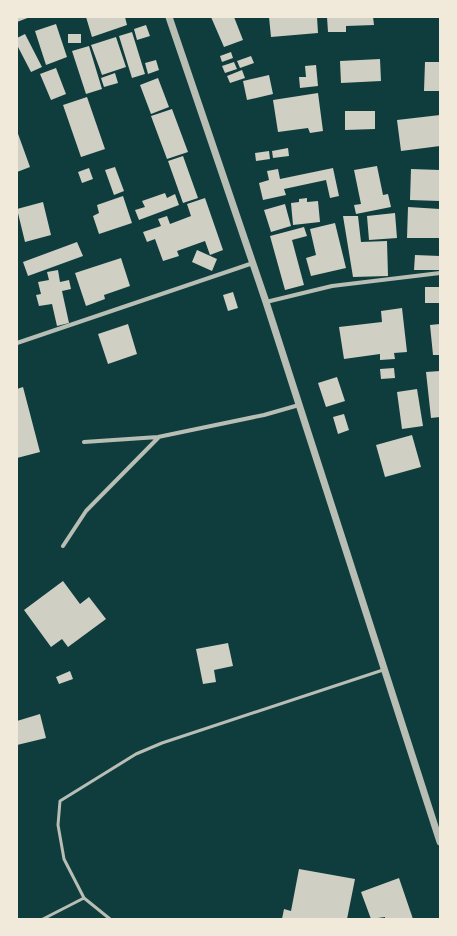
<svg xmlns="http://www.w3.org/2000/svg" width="457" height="936" viewBox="0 0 457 936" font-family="Georgia,serif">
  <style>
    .building { fill: #cfcfc3 }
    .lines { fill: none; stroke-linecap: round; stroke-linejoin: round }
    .service { stroke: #b8beb3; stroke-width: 3 }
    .minor { stroke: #b8beb3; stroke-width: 4 }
    .tertiary { stroke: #b8beb3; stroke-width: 7 }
  </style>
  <rect width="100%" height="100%" fill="#0f3d3e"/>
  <!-- building -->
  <path class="building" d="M17,17H30L17,22Z
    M86,17H125L127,25L92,37Z
    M211,17H234L243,40L224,47Z
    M269,17H317L318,33L271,37Z
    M327,17H373L374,25L346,26V32H328Z
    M56,24L67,57L46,65L35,31Z
    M146,25L150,36L137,40L134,29Z
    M132,32L145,74L132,78L119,36Z
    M25,34L42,67L31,72L17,45V38Z
    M68,34H81V43H68Z
    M116,37L126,67L102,75L91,45Z
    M89,46L102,89L86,94L72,51Z
    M231,52L233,58L222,62L220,56Z
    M251,56L254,63L240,68L237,61Z
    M380,59L381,81L341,83L340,61Z
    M156,60L159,70L148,74L145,63Z
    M234,62L237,69L225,73L222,66Z
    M425,62H440V91H424Z
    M316,65L318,86L300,88L299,77H306L305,66Z
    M56,68L66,94L51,100L40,74Z
    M242,70L245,78L230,83L227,76Z
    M115,73L118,83L104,87L101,78Z
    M269,75L273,94L247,100L243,81Z
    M158,78L169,107L151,114L140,85Z
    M318,93L323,131L310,133L308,128L278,132L273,100Z
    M87,97L105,149L81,157L63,105Z
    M172,109L188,152L167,159L151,116Z
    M345,111H375V129L345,130Z
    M440,115V146L401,151L397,120Z
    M17,131L30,167L17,172Z
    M288,148L289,156L273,158L272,151Z
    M269,151L270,159L256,161L255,153Z
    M183,156L198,198L183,203L168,161Z
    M377,166L383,195L388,194L391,207L356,214L354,205L361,204L354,170Z
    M115,167L124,191L114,195L105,170Z
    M89,168L93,179L82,183L78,172Z
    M333,168L339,196L330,198L326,180L284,189L286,195L263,200L259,183L269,180L267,171L278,169L280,179Z
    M411,169L440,170V201L410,200Z
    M165,193L167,198L175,194L179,205L139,220L135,210L145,207L142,201Z
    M123,196L132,223L99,234L93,216L99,213L97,205Z
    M205,198L223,250L210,255L205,241L177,251L179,256L163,261L155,239L147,242L143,232L161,226L158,219L167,216L170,224L191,216L187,204Z
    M307,198V202L318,201L320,222L293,225L291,203L299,202V199Z
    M43,202L51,235L25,242L17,209Z
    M285,204L291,226L271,232L264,210Z
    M408,207L440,209V238H407Z
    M395,213L397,238L369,240L367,216Z
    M343,216H358L361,242L387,241L388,276L353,277Z
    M335,223L346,268L311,276L306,258L316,255L310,229Z
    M304,227L307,236L292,240L304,285L285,290L270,236Z
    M77,242L83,256L28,276L23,262Z
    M197,250L217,259L212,271L192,262Z
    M415,255L440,256V270H414Z
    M121,258L130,286L104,295L105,299L86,306L75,273Z
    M58,270L60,282L69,280L71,289L62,291L69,323L57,326L52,304L39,306L36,295L41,294L38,282L49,280L47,272Z
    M425,287H440V303H425Z
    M233,292L238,308L228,311L223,295Z
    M402,308L407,352L394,353L395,359L380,360V354L344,359L339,327L382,322L381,311Z
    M128,324L137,354L108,364L98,334Z
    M440,324V355H433L430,325Z
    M394,368L395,378L381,379L380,369Z
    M440,371V417L431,418L426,372Z
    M337,377L345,401L326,407L318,383Z
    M23,387L40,452L17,458V389Z
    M417,389L423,426L402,429L397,392Z
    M344,414L349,430L338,434L333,417Z
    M412,435L421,467L385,477L376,445Z
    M63,581L80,604L89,597L106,619L68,647L62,639L51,647L24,610Z
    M228,643L233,666L214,670L216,682L203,684L196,649Z
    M70,671L73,679L59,684L56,677Z
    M40,714L46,738L17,745V721Z
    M299,869L355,879L347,919H282L284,909L291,911Z
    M399,878L413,919H385V917L371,919L361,892Z"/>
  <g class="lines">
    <!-- service -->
    <path class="service" d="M43,919L84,898
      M110,919L84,898L64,859L58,825L60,801L136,754L162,743L383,670"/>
    <!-- minor -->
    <path class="minor" d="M266,302L332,286L440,273
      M17,343L253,263
      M84,442L158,437L264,415L299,405
      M63,546L86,511L158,438"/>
    <!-- tertiary -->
    <path class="tertiary" d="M169,17L266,302L440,842"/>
  </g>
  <!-- border -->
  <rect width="457" height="936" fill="none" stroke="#f1e9da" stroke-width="36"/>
</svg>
